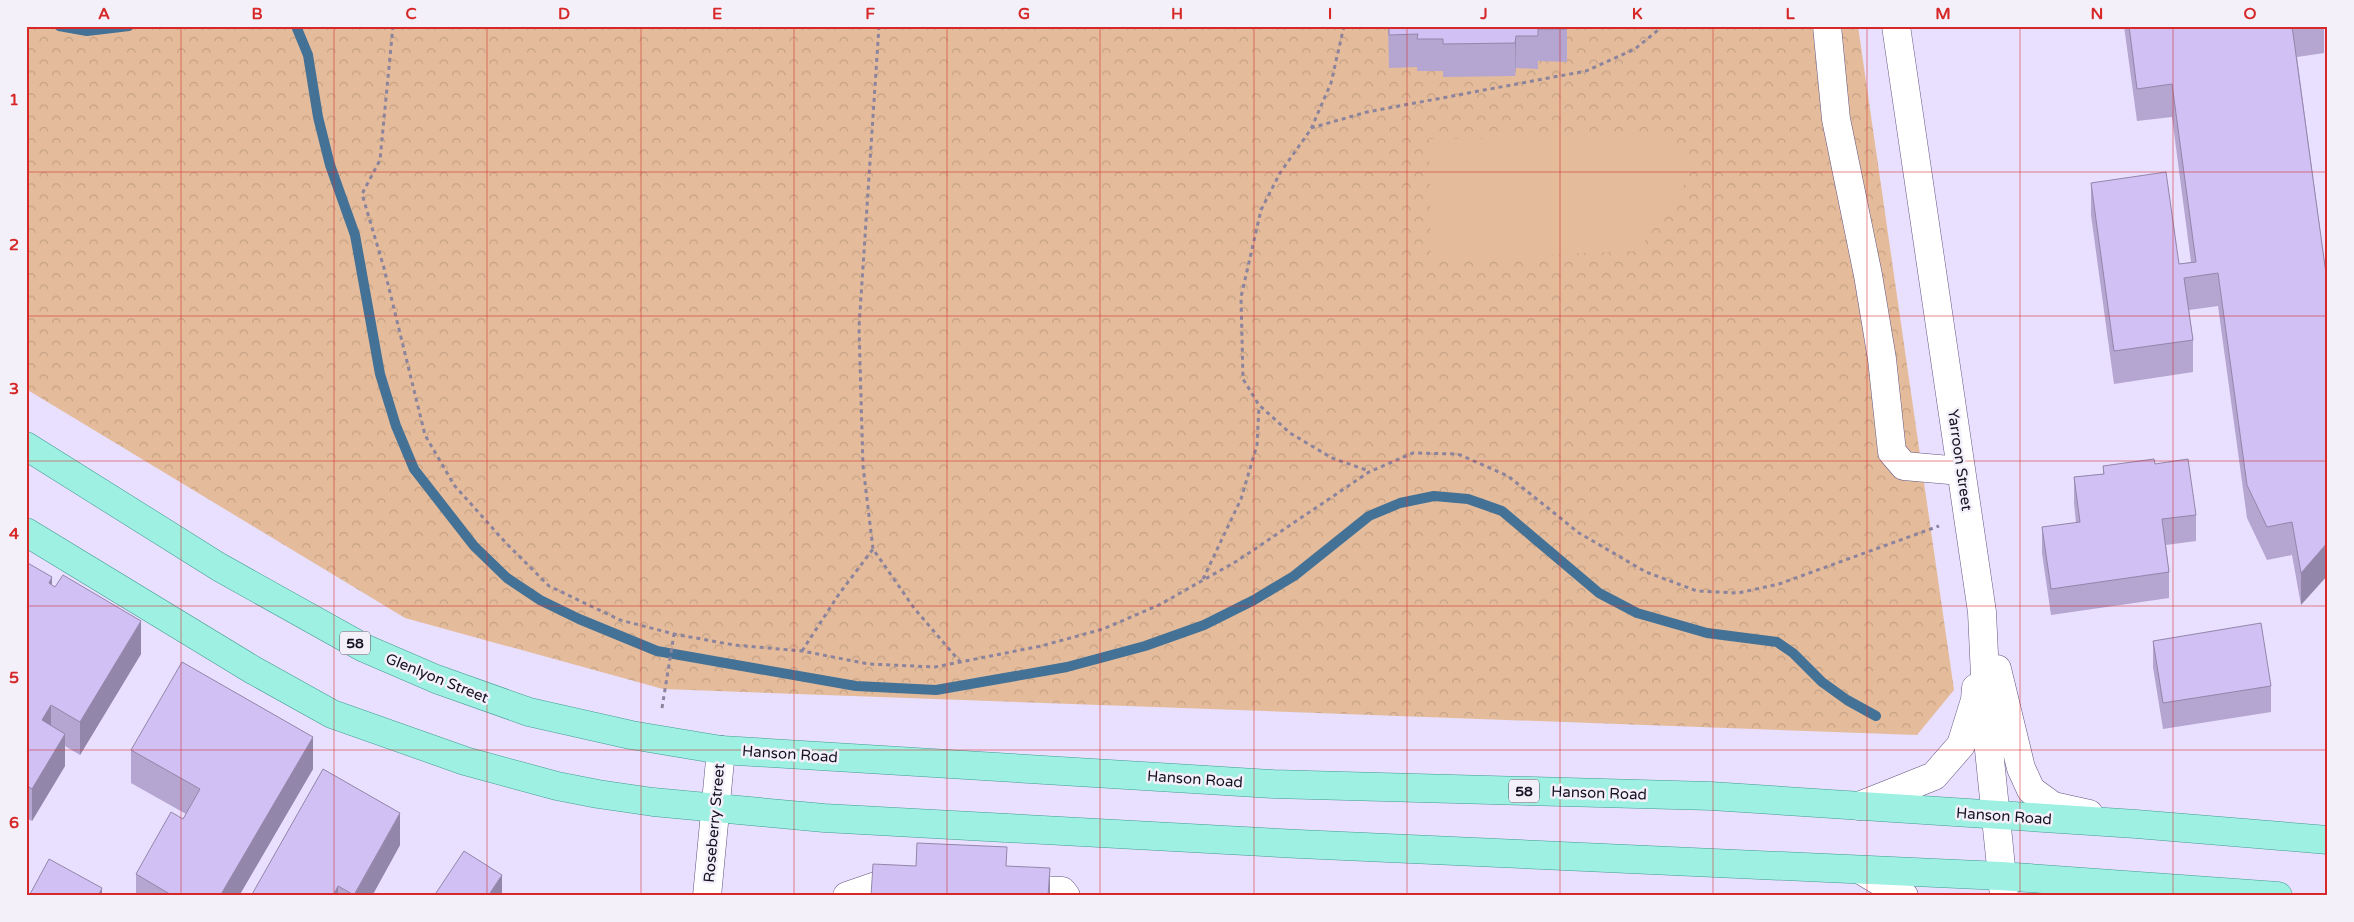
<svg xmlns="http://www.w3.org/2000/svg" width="2354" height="922" viewBox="0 0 2354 922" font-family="'Varela Round',sans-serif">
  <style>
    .forest { fill: url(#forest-crowns) }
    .garden { fill: #e5bc9b }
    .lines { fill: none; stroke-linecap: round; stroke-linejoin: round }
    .stream { stroke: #447196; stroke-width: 10 }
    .minor-casing { stroke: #645582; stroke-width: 29 }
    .major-casing { stroke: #449b92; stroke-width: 29 }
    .path { stroke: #8c839d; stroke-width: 3; stroke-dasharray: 4 4; stroke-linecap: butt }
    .minor { stroke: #fff; stroke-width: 28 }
    .major { stroke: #9df0e2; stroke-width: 28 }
    .wall { fill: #b4a5d1 }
    .shaded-wall { fill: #9286aa }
    .building { fill: #d1c0f3; stroke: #9286aa }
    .grid { fill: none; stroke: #d62828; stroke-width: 1; stroke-opacity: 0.55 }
    .labels { text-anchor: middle; stroke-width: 5; stroke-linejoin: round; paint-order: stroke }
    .shield { fill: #f3f0fa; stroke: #595464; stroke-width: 1 }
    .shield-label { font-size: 14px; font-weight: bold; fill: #171123 }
    .street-label { font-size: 15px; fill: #171123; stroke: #f3f0fa }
    .neatline { fill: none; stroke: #d62828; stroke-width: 2 }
    .grid-label { font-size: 16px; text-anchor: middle; font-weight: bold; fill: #d62828 }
  </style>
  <defs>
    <pattern id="forest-crowns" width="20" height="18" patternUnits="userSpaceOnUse" patternTransform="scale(1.25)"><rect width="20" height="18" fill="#e5bc9b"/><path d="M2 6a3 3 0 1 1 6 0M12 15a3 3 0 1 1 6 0" fill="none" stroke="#c4a185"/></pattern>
  </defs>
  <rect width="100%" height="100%" fill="#e9dffe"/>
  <!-- forest -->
  <path class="forest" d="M26,26H1858L1954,690L1917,735L663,689L405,618L26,389Z"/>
  <!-- garden -->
  <path class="garden" d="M1669,136L1691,161L1685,184L1638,251L1431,259L1429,139Z"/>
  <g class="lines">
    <!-- stream -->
    <path class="stream" d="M59,26L87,31L129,26
      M296,26L308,55L318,117L330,165L355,235L380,374L396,426L414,469L474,546L507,578L540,600L579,619L657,651L856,686L936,690L1067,667L1145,646L1204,625L1254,600L1294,576L1369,516L1400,503L1434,496L1468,499L1502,511L1599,593L1637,613L1707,633L1777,642L1793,653L1822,682L1847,700L1876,716"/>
    <defs>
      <path id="minor" d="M1827,26L1836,119L1868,275L1882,359L1892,452L1904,466L1961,471
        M1896,26L1982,612L1988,740L2004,896
        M1997,669L2021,768L2031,790L2053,806L2089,814
        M1859,806L1934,776L1961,745L1975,700L1976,688
        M1861,870L1904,896
        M1012,889L1062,891L1066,896
        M707,896L721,750
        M847,896L879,885L909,886"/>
      <path id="major" d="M26,446L219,567L364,648L436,679L529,712L631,735L721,750L1273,784L1711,796L2136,824L2328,840
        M26,532L253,670L332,714L465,761L557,786L598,794L653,802L824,818L1299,844L2001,876L2278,896"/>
    </defs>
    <!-- minor casing -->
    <use href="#minor" class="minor-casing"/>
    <!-- major casing -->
    <use href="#major" class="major-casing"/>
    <!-- path -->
    <path class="path" d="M393,26L380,160L362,194L384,268L425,435L454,485L505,542L549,586L620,620L674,634L734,645L802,651L869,664L935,667L1041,646L1103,629L1159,605L1237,561L1369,472L1413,453L1458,454L1508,476L1579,533L1646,572L1697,591L1738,593L1779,584L1939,526
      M879,26L859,327L863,466L873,549L914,608L961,663
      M1344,26L1331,83L1311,129L1280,173L1261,210L1241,297L1243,379L1259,405L1290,433L1332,458L1369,471
      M1311,128L1367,112L1586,71L1635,49L1663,26
      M1203,579L1241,499L1257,445L1259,406
      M802,651L839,594L873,549
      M662,708L674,634"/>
    <!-- minor -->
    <use href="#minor" class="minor"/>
    <!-- major -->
    <use href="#major" class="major"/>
  </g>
  <!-- wall -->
  <path class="wall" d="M1388,26H1567V62L1538,61V69L1516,68L1515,76L1443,77V71H1417V67L1389,68Z
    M2124,26H2324V53L2297,57L2328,288L2301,605L2292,555L2267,560L2247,518L2218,306L2189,310L2193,340V372L2114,384L2091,215V183L2179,264L2191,262L2172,117L2137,121Z
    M2155,464L2196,515V541L2166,545L2169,572V598L2051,615L2042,553V527L2076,523L2074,503V477L2103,474V466Z
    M26,562L52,585L141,654L80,755L65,746V766L32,821L26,818Z
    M2153,641L2271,686V712L2163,729L2153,667Z
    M131,750L313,769L239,896H136V874L183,819L186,814L131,783Z
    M400,845L372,896H251Z"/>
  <!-- shaded-wall -->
  <path class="shaded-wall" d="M1516,36L1515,76V43Z
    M2328,542V575L2301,605V573Z
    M52,577V610L49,583Z
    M141,621V654L80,755V722Z
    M51,705V738L42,720Z
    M65,734V766L32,821V789Z
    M313,737V769L239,896H220Z
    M400,813V845L372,896H354Z
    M1050,868V896H1048Z
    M502,875V893L500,896H488Z
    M338,886V896H333Z
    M102,888V896H98Z"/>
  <!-- building -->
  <path class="building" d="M1389,26H1567V29H1538V36H1516L1515,43L1443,44V39H1417L1418,34L1389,35Z
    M2129,26H2292L2328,288V542L2301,573L2292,522L2267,527L2247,485L2218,273L2184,278L2193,340L2114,351L2091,183L2166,172L2179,264L2196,262L2172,84L2137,89Z
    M2154,459L2155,464L2188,459L2196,515L2162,519L2169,572L2051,589L2042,527L2080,522L2074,477L2104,474L2103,466Z
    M26,562L52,577L49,583L55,587L63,575L141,621L80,722L51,705L42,720L65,734L32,789L26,785Z
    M2261,623L2271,686L2163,703L2153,641Z
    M182,662L313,737L220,896H173L136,874L171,812L183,819L200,789L131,750Z
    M323,769L400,813L354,895L338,886L333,896H251Z
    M917,843L1007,847L1006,866L1050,868L1048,896H871L873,864L916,866Z
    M464,851L502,875L488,896H434Z
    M49,859L102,888L98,896H29Z"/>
  <!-- grid -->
  <path class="grid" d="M181,26V896M334,26V896M487,26V896M641,26V896M794,26V896M947,26V896M1100,26V896M1254,26V896M1407,26V896M1560,26V896M1713,26V896M1867,26V896M2020,26V896M2173,26V896M26,172H2328M26,316H2328M26,461H2328M26,606H2328M26,750H2328"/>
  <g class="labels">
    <!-- shield labels -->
    <g class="shield">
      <rect x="340" y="631.5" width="30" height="23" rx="4"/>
      <rect x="1509" y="779.5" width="30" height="23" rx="4"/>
    </g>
    <g class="shield-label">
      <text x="355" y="648">58</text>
      <text x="1524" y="796">58</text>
    </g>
    <!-- street labels -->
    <g class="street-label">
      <text transform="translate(1960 460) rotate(82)" y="5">Yarroon Street</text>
      <text transform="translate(437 678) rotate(22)" y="5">Glenlyon Street</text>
      <text transform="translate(790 754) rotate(4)" y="5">Hanson Road</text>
      <text transform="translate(1195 779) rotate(4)" y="5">Hanson Road</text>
      <text transform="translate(1599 793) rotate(2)" y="5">Hanson Road</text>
      <text transform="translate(2004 816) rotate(4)" y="5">Hanson Road</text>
      <text transform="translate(714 823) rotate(-85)" y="5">Roseberry Street</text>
    </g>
  </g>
  <!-- border -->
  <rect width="2354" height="922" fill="none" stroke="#f3f0fa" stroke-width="55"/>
  <rect x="28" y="28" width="2298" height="866" class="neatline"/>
  <g class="grid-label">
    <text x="104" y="19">A</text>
    <text x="257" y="19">B</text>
    <text x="411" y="19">C</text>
    <text x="564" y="19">D</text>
    <text x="717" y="19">E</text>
    <text x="870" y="19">F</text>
    <text x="1024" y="19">G</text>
    <text x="1177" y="19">H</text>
    <text x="1330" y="19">I</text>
    <text x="1484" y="19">J</text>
    <text x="1637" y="19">K</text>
    <text x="1790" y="19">L</text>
    <text x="1943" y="19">M</text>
    <text x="2097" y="19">N</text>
    <text x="2250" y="19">O</text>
    <text x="14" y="105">1</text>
    <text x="14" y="250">2</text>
    <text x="14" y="394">3</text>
    <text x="14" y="539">4</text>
    <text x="14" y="683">5</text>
    <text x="14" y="828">6</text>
  </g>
</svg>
